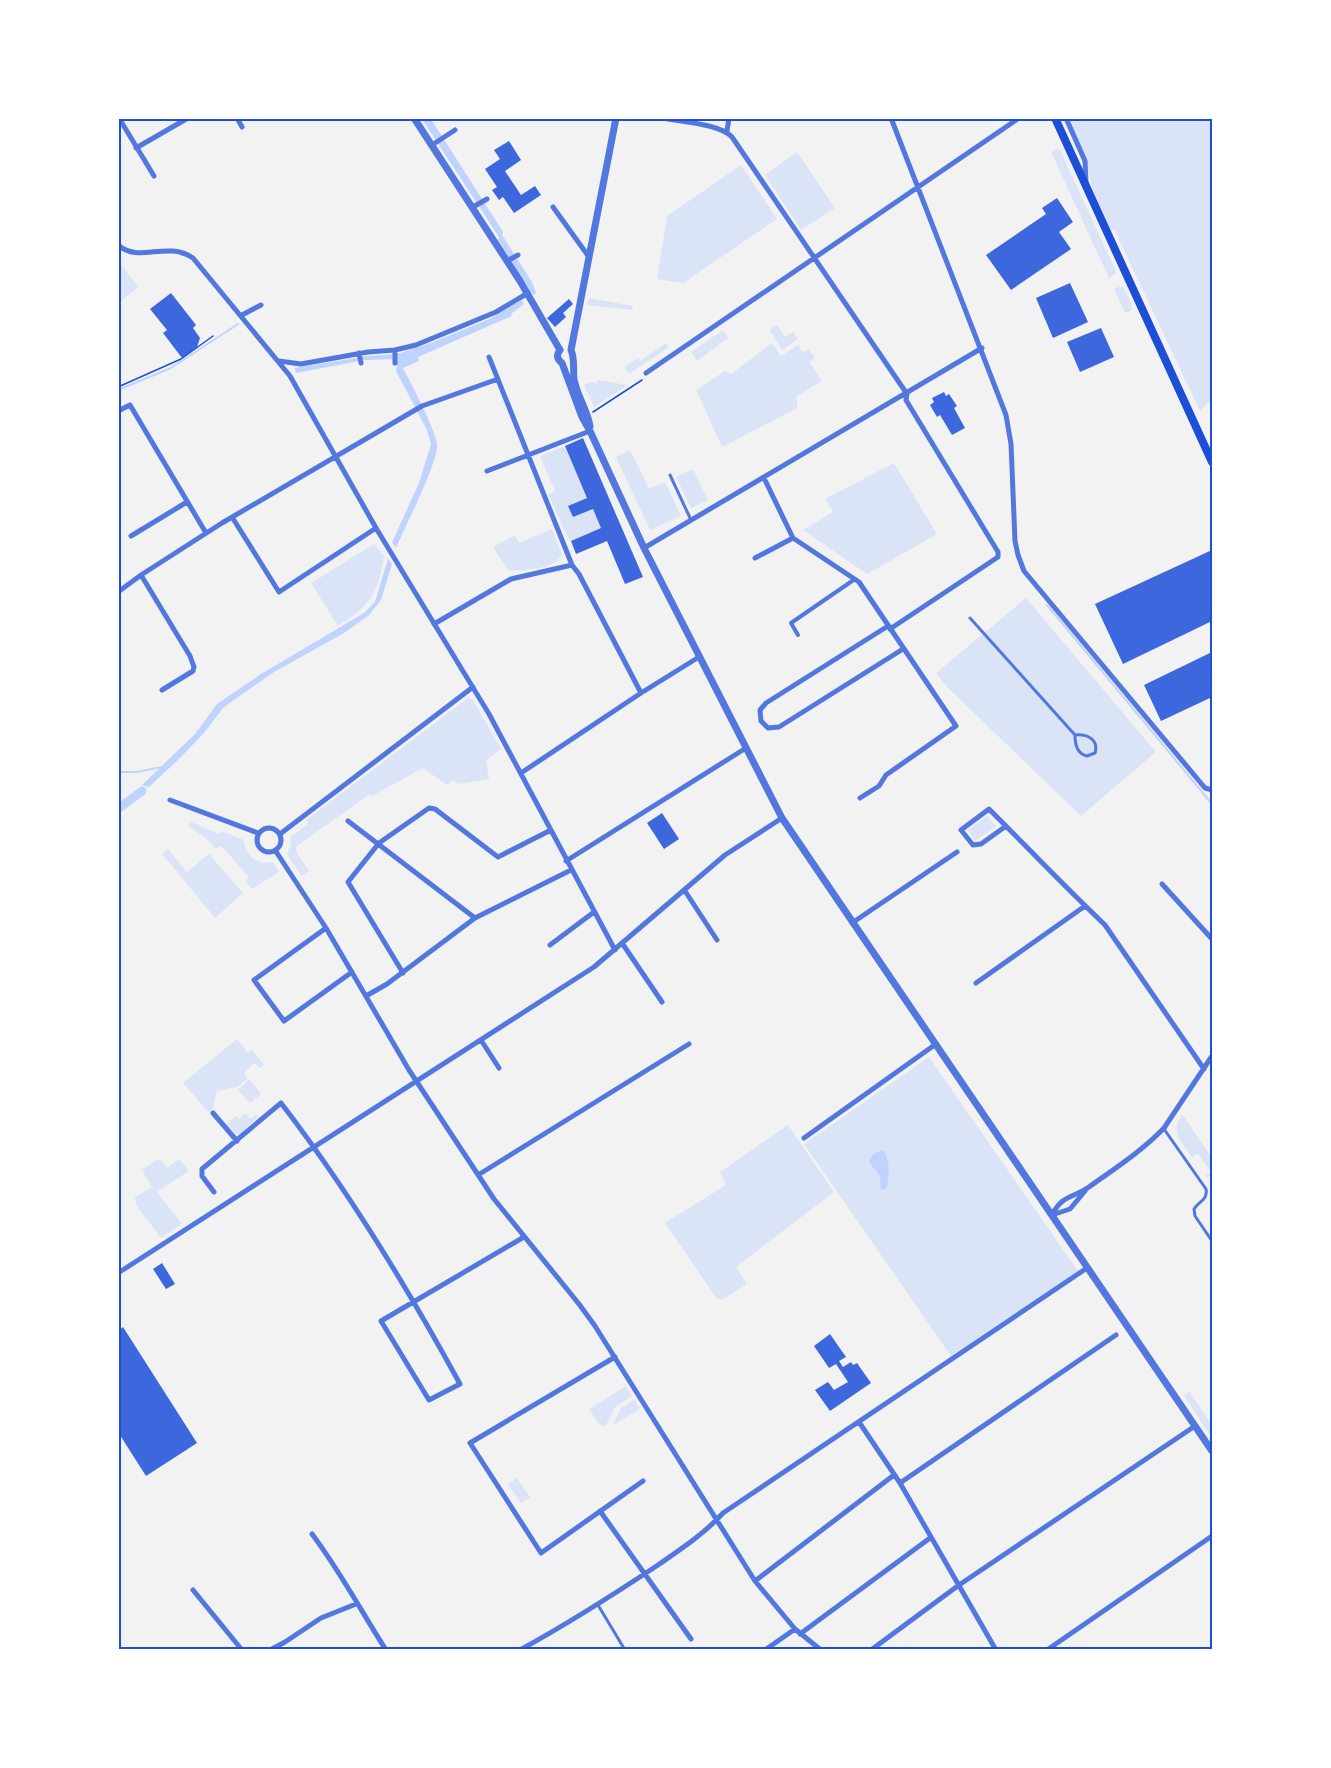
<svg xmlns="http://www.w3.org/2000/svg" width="1331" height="1768" viewBox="0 0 1331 1768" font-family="'Sofia Sans Condensed',sans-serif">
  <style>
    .green { fill: #dbe4f7 }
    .water { fill: #bfd3fe }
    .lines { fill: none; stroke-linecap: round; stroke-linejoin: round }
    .stream { stroke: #bfd3fe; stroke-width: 2 }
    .canal { stroke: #bfd3fe; stroke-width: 9 }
    .building { fill: #3d67dc }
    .path { stroke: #1d4ed8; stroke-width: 1.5 }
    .service { stroke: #5277de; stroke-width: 3 }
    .pedestrian { stroke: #5277de; stroke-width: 4 }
    .minor { stroke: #5277de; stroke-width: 5 }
    .tertiary { stroke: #5277de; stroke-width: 7 }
    .secondary { stroke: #1d4ed8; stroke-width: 8 }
    .neatline { fill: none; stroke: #1d4ed8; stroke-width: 2 }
  </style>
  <rect width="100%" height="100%" fill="#f2f2f2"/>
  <!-- green -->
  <path class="green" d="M1063,119H1212V399L1200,411L1114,229L1111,230L1091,186L1090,177Z
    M1056,149L1060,150L1115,269L1116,273L1109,278L1051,152Z
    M797,152L835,208L801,230L765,175Z
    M741,165L777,219L683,283L657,279L667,216Z
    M119,262L138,287L119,303Z
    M1118,287H1123L1132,305L1131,311L1125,313L1114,289Z
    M589,298L633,306L632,310L587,305Z
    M777,325L785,337L793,332L798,339L782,350L769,330Z
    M723,330L728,338L697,361L691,352Z
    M666,343L669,347L629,374L624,367L638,358L640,361Z
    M772,343L781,356L798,345L803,352L809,349L815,358L809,362L822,381L797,396V408L722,447L696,390L725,371L731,374Z
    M598,380L628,385L594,407L584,385L591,382L597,383Z
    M565,446L587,498L569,506L573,517L593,509L601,528L571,541L568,538L548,494L555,491L540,456Z
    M630,450L649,489L665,482L681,516L650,530L616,457Z
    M894,463L937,534L867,574L803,530L833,512L825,499Z
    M693,469L708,500L691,508L676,477Z
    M552,529L562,555C552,571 526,569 509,571L493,547L515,535L519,543Z
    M374,544L384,556C377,596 371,604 338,626L311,583Z
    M1026,598L1156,752L1081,816L948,688L936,673Z
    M468,698L473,700L501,749L486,760L489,779L458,784L452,780L447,785L423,768L372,796L370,794L298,845L296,848L297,853L309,871L301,876L287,854L291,844L290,837L308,824L306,820Z
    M987,816L996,826L975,841L968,830Z
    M191,822L219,834L221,831L244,840C246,856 256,865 273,862L279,872L252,889L245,881L249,877L224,849L220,846L216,849L207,839L188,826Z
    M168,849L187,872L209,854L243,893L215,918L162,854Z
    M237,1039L248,1053L252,1050L264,1065L260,1068L254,1063L244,1073L248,1078L237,1087L217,1091L213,1108L208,1112L183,1083Z
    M929,1057L1078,1271L951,1356L804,1144Z
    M249,1079L261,1094L250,1103L238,1090Z
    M245,1113L250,1119L256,1115L258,1117L241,1133L236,1135L227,1124L236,1116L239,1119Z
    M1182,1114L1212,1158V1174L1206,1178L1205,1176L1211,1172L1198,1154L1192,1157C1180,1140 1170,1134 1182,1114Z
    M788,1125L834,1192L736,1267L747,1284L722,1300L717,1299L665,1223L726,1185L720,1172Z
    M179,1159L189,1171L157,1192L182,1224L161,1238L136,1205L135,1197L152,1187L142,1170L156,1160H161L167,1168Z
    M626,1386L632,1396L615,1407L606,1425L603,1426L599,1424L589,1409Z
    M1189,1391L1212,1425V1438L1184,1396Z
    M634,1400L640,1409L612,1426L621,1408Z
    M517,1478L530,1497L521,1503L508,1484Z"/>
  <!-- water -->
  <path class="water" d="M422,119H431L503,232L502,235L532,282L536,293L533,295L498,240L499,237Z
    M522,300L524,304L511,314L512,316L418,357L419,361L403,368C410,382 437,432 437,445C437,466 405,526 396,548L392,542L394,538L419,483L431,444L427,430L396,371L398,359L364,360L296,373L295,368L368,356L397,354L431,343L489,319Z
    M388,559L392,564L381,600L369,615L344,633L274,672L231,702L223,708L204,733L180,758L149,787L142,785L195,734L217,704L261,674L364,613L375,602Z
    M882,1150C891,1157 889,1177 887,1187L883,1190L880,1188C883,1171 874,1173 869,1161L873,1154Z"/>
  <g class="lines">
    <!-- stream -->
    <path class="stream" d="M118,390L171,368L238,324
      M1047,605L1212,804
      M118,772H137L162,767"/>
    <!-- canal -->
    <path class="canal" d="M118,809L142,791"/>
  </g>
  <!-- building -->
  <path class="building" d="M509,141L521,160L505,171L521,195L535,186L541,195L514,213L503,197L499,200L492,190L497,187L485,169L500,159L494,150Z
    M1057,198L1073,222L1059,232L1071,249L1011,290L986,255L1046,214L1042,208Z
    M1070,283L1088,322L1053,338L1036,298Z
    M171,293L196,325L193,328L200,338L197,347L182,358L163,333L167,330L150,309Z
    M569,299L573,304L563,313L566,317L555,327L547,318Z
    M1101,328L1114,357L1080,372L1067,342Z
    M944,392L946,396L949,394L957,406L954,408L965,428L952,435L940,415L937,417L930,405L934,402L932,398Z
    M583,438L643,577L625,584L607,541L576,554L571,541L601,528L593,509L573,517L568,506L587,498L565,446Z
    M1212,550V621L1123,664L1095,604Z
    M1212,652V697L1161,721L1144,685Z
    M662,813L679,839L664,849L647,823Z
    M162,1263L175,1284L166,1289L153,1269Z
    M123,1327L197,1443L146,1476L118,1432V1331Z
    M830,1334L846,1357L839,1361L843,1367L851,1362L853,1365L857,1363L871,1383L830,1411L815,1390L828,1382L834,1390L848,1382L836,1364L829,1368L814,1346Z"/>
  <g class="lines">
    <!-- path -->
    <path class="path" d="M118,387L181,359L213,336
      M593,412L642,380"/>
    <!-- service -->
    <path class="service" d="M670,475L691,520
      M970,618L1075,735C1075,744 1077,754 1087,756L1095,753C1099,739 1087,734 1075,735
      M1164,1129L1206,1189C1208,1200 1199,1201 1194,1209L1195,1216L1212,1241
      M598,1605L625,1650"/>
    <!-- pedestrian -->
    <path class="pedestrian" d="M798,635L791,623L855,579"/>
    <!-- minor -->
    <path class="minor" d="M119,118L154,176
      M237,118L242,127
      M663,118C682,122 720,124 732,137L907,394L906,400L998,552V557L890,629
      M891,118L1006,415L1011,444L1015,541L1018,555L1024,571L1205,788L1212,790
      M1066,118L1085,161L1086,182
      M727,131L729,118
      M432,145L455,130
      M136,148L188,118
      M473,207L487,199
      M553,207L589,257
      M118,245C140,264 166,240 193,258L290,376L376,528L489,714L615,950
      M507,261L518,255
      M242,315L261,305
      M395,350V363
      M359,353L361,363
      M489,357L572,565L579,574L641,693
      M279,361L301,364L368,352L395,350L416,345L496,312L528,293
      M646,373L1019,118
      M118,411L130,405L206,533
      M487,471L590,431
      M764,478L793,538L859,582L956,726L886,775L879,786L860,798
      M232,517L279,592L376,528
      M131,536L187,502
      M644,548L982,348
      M755,558L793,538
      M141,575L190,656L194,667L193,671L162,690
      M118,592L141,575L222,523L422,406L498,379
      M434,624L511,579L572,565
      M888,626L766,703L760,710L761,721L768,728L779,727L903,649
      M521,773L641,693L699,657
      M170,800L258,833
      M348,821L475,918
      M1006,826L981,844L973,845L961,830L989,809C1028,848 1065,887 1105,925L1204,1069
      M257 840a12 12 0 1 1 24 0a12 12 0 1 1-24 0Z
      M280,834L473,687
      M275,850L326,928L409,1070L494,1199L579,1304L595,1326L755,1581L795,1629L821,1650
      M566,861L746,748
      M1162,884L1212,939
      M685,891L717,940
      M852,923L957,852
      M326,928L254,980L284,1021L352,972
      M622,943L662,1002
      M550,945L594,912
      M403,973L348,882L379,843L429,808L435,809L498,857L551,830
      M976,983L1085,906
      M366,996L387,984L475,918L571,870
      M481,1040L499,1068
      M213,1113L237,1141
      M804,1138L936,1044
      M478,1175L689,1044
      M214,1192L202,1176V1169L281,1103C348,1190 407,1287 460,1384L429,1400L381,1321L524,1237
      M1052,1215C1062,1195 1073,1198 1089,1187C1114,1169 1142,1151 1164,1128L1212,1056
      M1052,1215L1070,1209L1085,1191
      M118,1273L594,967L725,855L782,818
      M615,1357L470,1443L541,1553L643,1481
      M859,1422L900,1483L996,1650
      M900,1483L1116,1335
      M600,1511L691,1639
      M312,1534C340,1571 361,1611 386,1650
      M755,1581L894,1475
      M193,1590L242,1650
      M800,1634L930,1538
      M270,1650L285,1642L321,1618L356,1604
      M520,1650C567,1624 613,1595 658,1565C681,1549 704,1534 723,1513L1087,1268
      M765,1650L795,1629
      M871,1650L959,1585L1195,1426
      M1047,1650L1212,1536"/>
    <!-- tertiary -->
    <path class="tertiary" d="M414,118L520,281L560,350
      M560,350C556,355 557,359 562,363L582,417L590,431L644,548L782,818L1212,1451
      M590,426C587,409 577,396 574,379C573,370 575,358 571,350L616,118"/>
    <!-- secondary -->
    <path class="secondary" d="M1055,118L1212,462"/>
  </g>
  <!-- border -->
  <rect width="1331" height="1768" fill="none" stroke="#ffffff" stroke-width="240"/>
  <rect x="120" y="120" width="1091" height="1528" class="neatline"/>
</svg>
